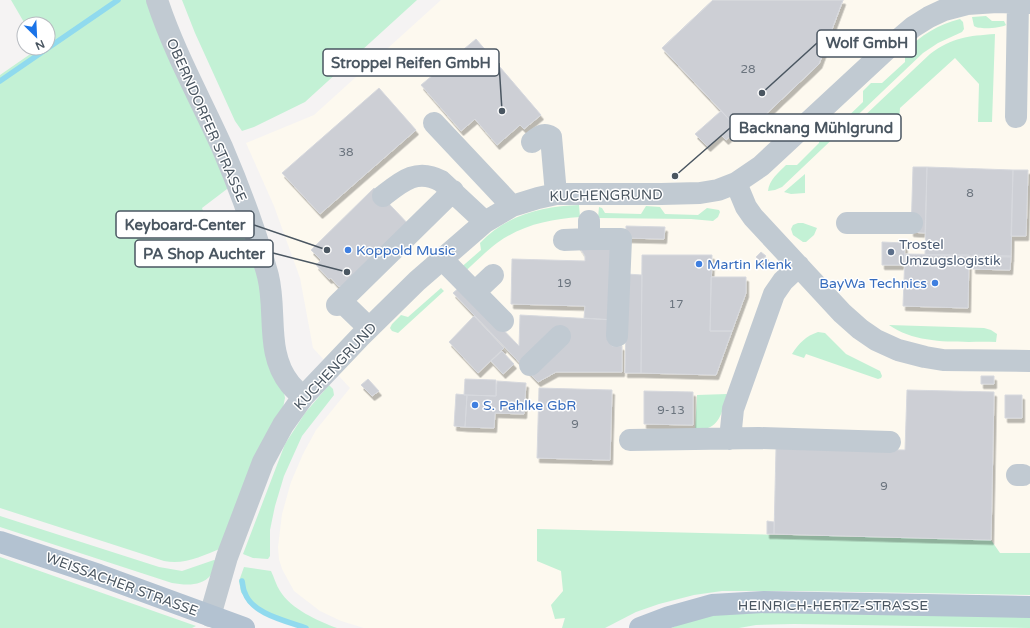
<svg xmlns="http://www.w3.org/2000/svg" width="1030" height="628" viewBox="0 0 1030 628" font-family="'Varela Round',sans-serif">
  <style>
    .commercial { fill: #fdf9ef }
    .grass { fill: #c3f1d5 }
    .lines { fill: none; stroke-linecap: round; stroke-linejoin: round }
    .stream { stroke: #90daee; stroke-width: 5.5 }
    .building { fill: #cdcfd5; stroke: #d7d9de; filter: url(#shadow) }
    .minor { stroke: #c1cad2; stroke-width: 22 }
    .major { stroke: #b3c2d1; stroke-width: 22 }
    .shop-dot { fill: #3f7fe0; stroke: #fff; stroke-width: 1.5 }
    .service-dot { fill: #5c6f8a; stroke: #fff; stroke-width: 1.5 }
    .labels { text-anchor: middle; stroke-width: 3; stroke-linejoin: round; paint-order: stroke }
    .number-label { font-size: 12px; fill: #6b747e }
    .street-label { font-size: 14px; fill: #4a5661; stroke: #fff }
    .service-label { font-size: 14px; fill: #4e5e75; stroke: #fff; text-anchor: start }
    .shop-label { font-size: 14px; fill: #366cbe; stroke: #fff; text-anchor: start }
    .leader { fill: none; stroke: #4a5661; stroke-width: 1.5 }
    .callout-dot { fill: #4a5661; stroke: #fff; stroke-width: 1.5 }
    .callout { fill: #fff; stroke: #4a5661; stroke-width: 1.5 }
    .callout-label { font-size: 15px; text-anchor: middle; font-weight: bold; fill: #4a5661 }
  </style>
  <defs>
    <filter id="shadow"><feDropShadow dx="2.5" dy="4.5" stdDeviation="0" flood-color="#0004"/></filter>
  </defs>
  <rect width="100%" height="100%" fill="#f5f3f3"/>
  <!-- commercial -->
  <path class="commercial" d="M441,0H1030V576L578,565L562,628H364L341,621L320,611L294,591L282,569L279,559L278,547L282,514L291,482L303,454L316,430L350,388L313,348L300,278L274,206L246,143L314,115Z"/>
  <!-- grass -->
  <path class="grass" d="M11,0H149L227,182V189L202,208L205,217L238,211L252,253L283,387L285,398L283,408L222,548C202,556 185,565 164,561L0,508V75L39,48H48V24H25Z
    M182,0H417L305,102L254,127L242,131L235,121L195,33Z
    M986,16L992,21H1004L1006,25C1001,28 979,30 974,26L972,17Z
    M960,19L963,22L964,29L962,32L938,43L923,53L782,187L775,190L768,191C769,180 779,172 786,165H797L819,143L820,132L828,124L839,125L863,102V91L871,83H882L905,62V51C920,36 939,24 960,19Z
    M995,34L992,122H978L979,84L955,58L900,108L899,122L860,120L930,54C953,37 968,36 995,34Z
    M805,174V193L791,194L784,192Z
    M579,205L580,217C550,219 522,225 497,243C485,252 474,264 462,274L458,270L481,250L480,243C506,215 543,206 579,205Z
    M646,206L660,207L665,214L698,215L707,208L719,210L720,212L718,217L713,221L691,219L598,218L599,207L602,208L605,213L641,214Z
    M798,223H803L817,228L814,235L806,242H803L793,235L791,229L793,225Z
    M441,288L444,291L398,333L392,331L390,328L392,324L401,315L408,317Z
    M889,325L984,328L991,330L997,334L996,342C961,341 919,346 889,325Z
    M818,332L825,333L846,354L880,371L882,376L881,378L878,379L806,354L804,358L792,354C799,343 806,336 818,332Z
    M329,385L333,389L334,395L302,436L284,476L275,506L270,530V556L268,559L253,558L243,554L285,444L305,413Z
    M727,394C724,405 721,424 708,428C704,430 699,429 695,430L697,395Z
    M0,516L159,567L182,571L214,560L219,562C216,566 214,572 211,575C201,587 185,585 172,583L0,527Z
    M537,529L991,540L1000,553H1030V595L799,591H722L694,595L659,604L636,612L605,628H562L565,618L555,619L551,605L563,591L561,571L537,561Z
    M0,557L196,626L192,628H0Z
    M244,567L271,571C274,577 276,585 280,591C291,609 318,621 337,628H300L260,612L249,604L241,592L239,581Z
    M738,611L1030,616V628L794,624L756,625L739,628H671L693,619Z"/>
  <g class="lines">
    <!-- stream -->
    <path class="stream" d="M48,48L118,0
      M0,81L48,48
      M242,581C243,585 243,590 245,593C252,614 287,621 306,628"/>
  </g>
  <!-- building -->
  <path class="building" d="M713,0H843L819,64L744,135L662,48Z
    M713,0H843L819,64L744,135L662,48Z
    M476,39L541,115L524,129L520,125L497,145L475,119L461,131L421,85Z
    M379,88L416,130L320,214L282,173Z
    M721,111L738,129L726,140L721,135L708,147L695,134Z
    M913,167H927L925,233L911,232Z
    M927,167L1013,170L1011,257L925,255Z
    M1013,170H1028L1026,236H1011Z
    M374,188L412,228L345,287L338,286L331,278L329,279L316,265L321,260L311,250Z
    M626,226L665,227L664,239L626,238Z
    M882,242L905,243L904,265H882Z
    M618,243L616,320L584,318L585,306L511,304L512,259L585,261V256L578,245Z
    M761,252L766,256L760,261L756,257Z
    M905,254L969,255L968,308L903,306Z
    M642,255H712L710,331H732L716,375L641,373Z
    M973,255L1011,256L1010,270L973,269Z
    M627,274L642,275L641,373H625Z
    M711,277H746V293L732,331H710Z
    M461,286L519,346L520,315L613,320L612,346H622V372H556L538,382L453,293Z
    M474,316L504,348L478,373L449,342Z
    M502,351L514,364L503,374L491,361Z
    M981,376H994V384H981Z
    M368,379L379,391L372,396L361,385Z
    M465,379L496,380V396L464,395Z
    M497,381L526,383L524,414L495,413L494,428L465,427L467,395L496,396Z
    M539,388L612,390L610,460L537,458Z
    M907,390L994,392L991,540L774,534L776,448L905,450Z
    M644,391L693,392V425L644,424Z
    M456,394L467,395L465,427L454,426Z
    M1005,395H1022V418H1005Z
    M767,521L774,522V534H767Z"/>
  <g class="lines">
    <!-- minor -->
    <path class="minor" d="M157,0C174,52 200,98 222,147C240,189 256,232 268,276C277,312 265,353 290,384C294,389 299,393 303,397
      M1016,117L1018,2
      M434,123L512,206
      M532,142C539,137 543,132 551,137L556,194
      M736,183L746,207L753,217L842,313L860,329L876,340L898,350L925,357L943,360L1030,361
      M383,196C402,181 417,168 441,181L485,222
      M589,221V239H621L617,336
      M847,223H912
      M564,240L589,239
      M442,259L503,321
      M475,292L493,275
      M341,301L453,191
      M337,305L341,301L369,328
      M530,365L560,336
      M730,439L733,409L774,294L783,281L799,266
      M630,440L759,438L890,442
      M1017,475H1023
      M210,616L227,557L263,462L283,425L303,397L360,337L417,281L485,222L512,206L538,198L556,194H661L700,193L718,190L736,183L761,166L886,50L913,27L929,17L944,10L967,4L997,2L1030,3"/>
    <!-- major -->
    <path class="major" d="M0,542L99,575L244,628
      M640,628L669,617L712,605L764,602L1030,607"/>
  </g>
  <!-- markers -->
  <g class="shop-dot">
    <circle cx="348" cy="250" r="4"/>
    <circle cx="699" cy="264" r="4"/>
    <circle cx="935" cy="283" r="4"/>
    <circle cx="475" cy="405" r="4"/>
  </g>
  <circle class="service-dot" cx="891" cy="252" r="4"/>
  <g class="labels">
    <!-- number labels -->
    <g class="number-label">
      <text x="748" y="73">28</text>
      <text x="346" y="156">38</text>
      <text x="970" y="197">8</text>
      <text x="564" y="287">19</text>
      <text x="676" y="308">17</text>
      <text x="671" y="414">9-13</text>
      <text x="575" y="428">9</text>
      <text x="884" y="490">9</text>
    </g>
    <!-- street labels -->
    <g class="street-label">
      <text transform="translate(207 120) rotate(66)" y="5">OBERNDORFER STRASSE</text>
      <text transform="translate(606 195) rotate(-1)" y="5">KUCHENGRUND</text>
      <text transform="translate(335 366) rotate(-47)" y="5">KUCHENGRUND</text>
      <text transform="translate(122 584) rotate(20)" y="5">WEISSACHER STRASSE</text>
      <text x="833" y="610">HEINRICH-HERTZ-STRASSE</text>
    </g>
    <!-- service labels -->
    <g class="service-label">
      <text x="899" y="249">Trostel<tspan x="899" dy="16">Umzugslogistik</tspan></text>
    </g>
    <!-- shop labels -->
    <g class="shop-label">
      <text x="356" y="255">Koppold Music</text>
      <text x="707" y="269">Martin Klenk</text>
      <text x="927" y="288" text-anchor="end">BayWa Technics</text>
      <text x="483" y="410">S. Pahlke GbR</text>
    </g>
  </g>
  <!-- callouts -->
  <path class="leader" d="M762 93L817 43M502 111L499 63M675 176L730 128M327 250L254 225M347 272L273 253"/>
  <g class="callout-dot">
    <circle cx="762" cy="93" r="4"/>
    <circle cx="502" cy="111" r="4"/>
    <circle cx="675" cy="176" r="4"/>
    <circle cx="327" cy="250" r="4"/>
    <circle cx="347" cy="272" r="4"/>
  </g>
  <g class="callout">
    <rect x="817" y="30" width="99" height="27" rx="4"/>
    <rect x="323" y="49" width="176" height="27" rx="4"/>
    <rect x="730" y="114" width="171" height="27" rx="4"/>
    <rect x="116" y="211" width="138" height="27" rx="4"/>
    <rect x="135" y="240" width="138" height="27" rx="4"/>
  </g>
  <g class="callout-label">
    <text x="867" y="48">Wolf GmbH</text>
    <text x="411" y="68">Stroppel Reifen GmbH</text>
    <text x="816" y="133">Backnang Mühlgrund</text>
    <text x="185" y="230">Keyboard-Center</text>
    <text x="204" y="259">PA Shop Auchter</text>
  </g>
  <!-- north arrow -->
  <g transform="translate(36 36) rotate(156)"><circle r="19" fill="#ffffff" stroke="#b7bbc0"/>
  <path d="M0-3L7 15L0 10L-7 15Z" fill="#1a73e8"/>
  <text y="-6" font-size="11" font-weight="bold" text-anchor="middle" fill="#4a5661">N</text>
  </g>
</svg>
